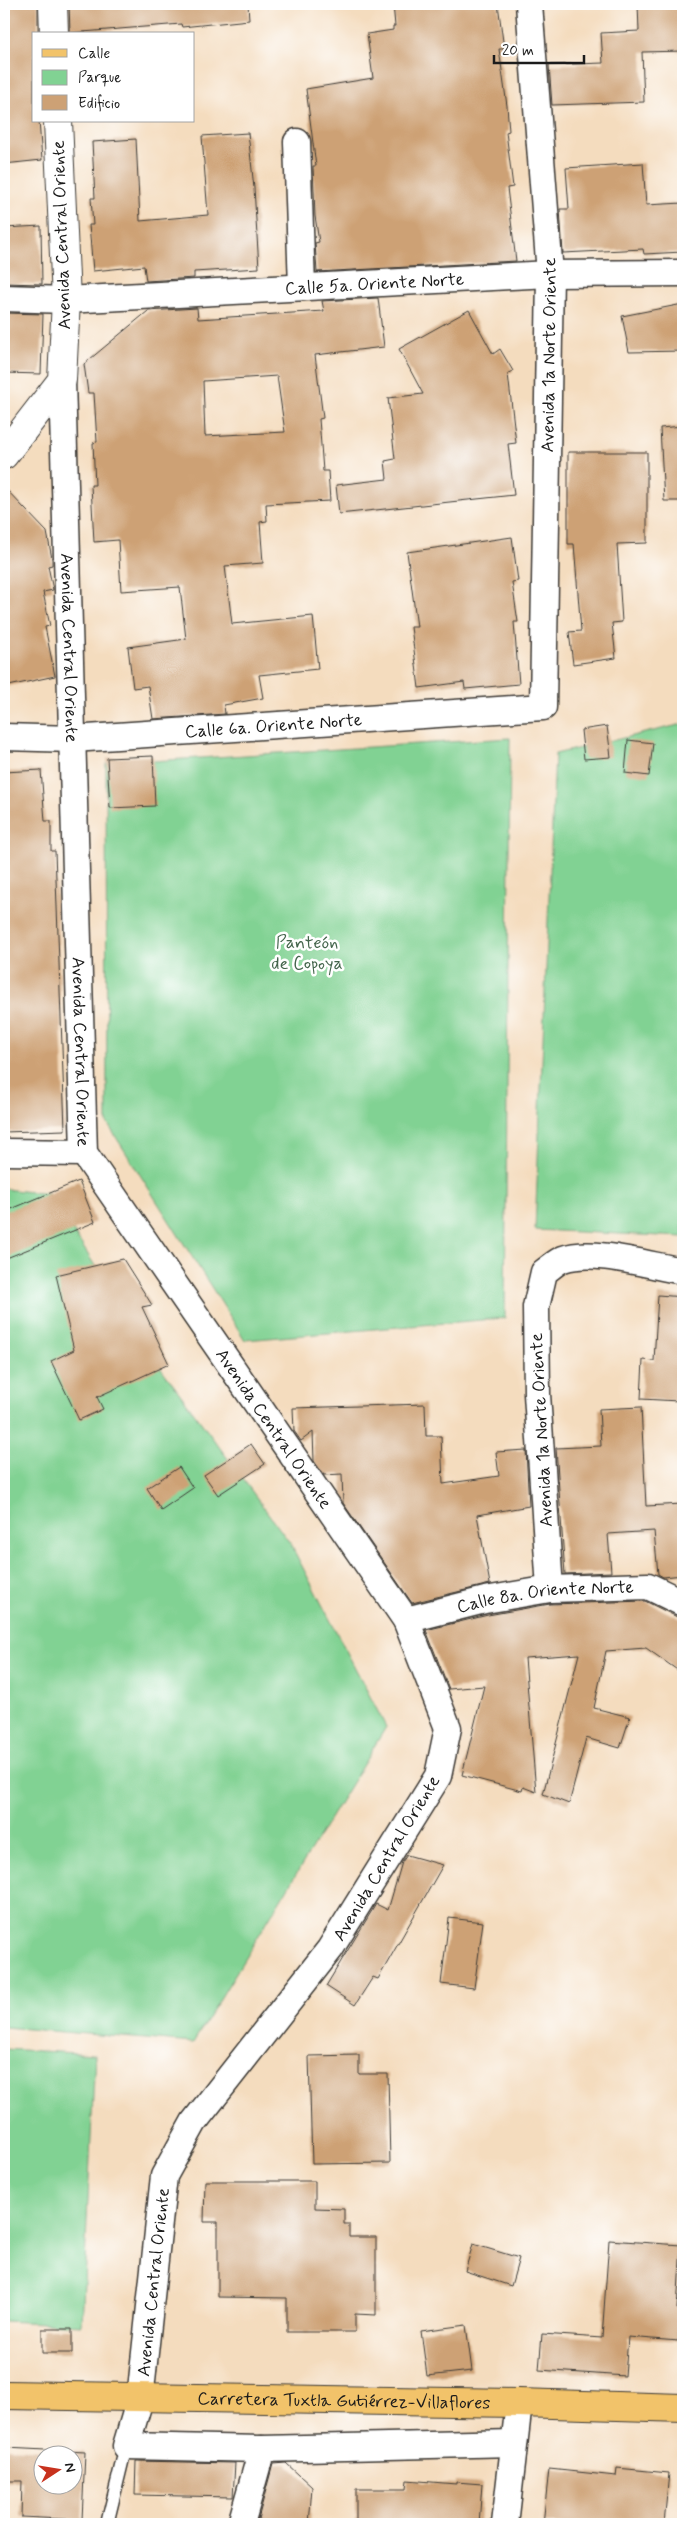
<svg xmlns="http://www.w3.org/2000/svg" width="687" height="2528" viewBox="0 0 687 2528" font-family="Mynerve,sans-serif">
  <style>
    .green { fill: #81d293; stroke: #4e7758 }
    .building { fill: #cda175; fill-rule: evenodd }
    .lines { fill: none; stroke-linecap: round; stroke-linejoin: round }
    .service-casing { stroke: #3c3934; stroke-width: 15 }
    .minor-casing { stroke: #3c3934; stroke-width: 29 }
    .tertiary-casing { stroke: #3c3934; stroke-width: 30 }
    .primary-casing { stroke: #3c3934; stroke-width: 30 }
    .service { stroke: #fff; stroke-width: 12 }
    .minor { stroke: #fff; stroke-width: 26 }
    .tertiary { stroke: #fff; stroke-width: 28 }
    .primary { stroke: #f2c36a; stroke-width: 28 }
    .labels { text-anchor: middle; stroke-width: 5; stroke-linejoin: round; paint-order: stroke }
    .street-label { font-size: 18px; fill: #1c1c1c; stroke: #fff }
    .park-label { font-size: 18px; fill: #44654c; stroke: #fff }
  </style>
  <rect width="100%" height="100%" fill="#fff"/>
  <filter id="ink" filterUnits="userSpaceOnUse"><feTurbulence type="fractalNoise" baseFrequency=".02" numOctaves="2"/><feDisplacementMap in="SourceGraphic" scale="10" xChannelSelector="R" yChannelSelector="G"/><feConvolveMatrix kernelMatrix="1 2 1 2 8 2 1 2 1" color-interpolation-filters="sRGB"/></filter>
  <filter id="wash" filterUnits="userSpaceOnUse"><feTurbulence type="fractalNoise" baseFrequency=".0096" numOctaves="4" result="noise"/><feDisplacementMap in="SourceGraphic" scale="20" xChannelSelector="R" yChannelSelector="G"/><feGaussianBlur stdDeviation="1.12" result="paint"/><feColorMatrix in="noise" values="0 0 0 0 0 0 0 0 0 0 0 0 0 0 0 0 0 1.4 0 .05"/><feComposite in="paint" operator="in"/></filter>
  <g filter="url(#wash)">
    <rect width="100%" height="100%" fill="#f4dcbe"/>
    <!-- green -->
    <path class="green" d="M683,724V1237L535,1230L555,754Z
      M510,738L505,1318L245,1340L107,1123L106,764Z
      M4,1189L50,1194L147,1349L290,1543L386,1727L193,2043L4,2027Z
      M4,2049L95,2054L82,2325L4,2321Z"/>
    <g id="blocks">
      <!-- building -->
      <path class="building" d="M4,4H38V34H34V121H39L42,160L4,164Z
        M69,4H248L249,20L182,27L181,24L70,33Z
        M393,4H498L504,49H499L507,106L509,131L506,132L513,187L507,188L516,261L317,272L315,243L319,242L315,216L313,166H316L306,89L373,78L367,34L393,30V26H395Z
        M638,4H683V51L642,52L644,102L552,105L549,65L603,63L601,33L639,31Z
        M248,133L254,188L259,268L194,272V278L146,281L144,266L93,271L89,225H93L91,198H95L92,142L136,139L140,221L208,215L202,136Z
        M643,163L646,205L683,203V252L644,254L643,249L563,253L560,209H569L566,168Z
        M41,226L42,284L4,283V228Z
        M378,298L384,347L315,355L323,418L319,419L323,471H328L330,501L266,504L267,521L260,522L263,563L225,566L232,624L313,616L318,669L259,675L263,698L224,705L225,714L153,719L148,686L133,688L128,647L186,639L180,587L121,591L118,540L94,542L91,485H95L93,443L97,442L94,393H88L84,364L148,311L197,308L198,319L324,311L322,301ZM277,376L285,432L205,436L203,381Z
        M683,304V351L629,352L622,316Z
        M469,310L493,354L500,349L513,371L508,374L516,443L508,444L514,495L339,514L336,485L387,479L385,461L395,459L388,398L423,394L399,349Z
        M4,313L43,314L41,374L4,373Z
        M683,426V501H664L660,428Z
        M568,452H647V543L617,544L622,622L612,623L616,658L573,664L569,632L581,631L574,544H568Z
        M4,487L47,532L52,559V565L48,566L53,590L43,592L50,626L45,627L55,676L4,687Z
        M512,537L518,581L512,582L518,622H514L519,684L465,689L464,682L419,688L411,627H417L407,552Z
        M607,726L611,757L584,759L581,730Z
        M628,740L653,743L649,776L625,773Z
        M153,756L155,806L110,808L107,758Z
        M41,770L45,821H51V851H55L65,1130L4,1132V852H6L4,772Z
        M79,1181L95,1222L4,1259V1212Z
        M123,1259L152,1305L142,1307L169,1364L97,1397L103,1409L79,1420L51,1361L74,1350L56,1275Z
        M658,1295L683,1297V1356H681L679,1401L641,1399L643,1360L654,1361Z
        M425,1404L426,1436H441L443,1484L499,1476L496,1452L526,1450L529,1506L477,1515L490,1584L412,1603L343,1503L342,1474L324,1475L314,1461L313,1432L301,1441L294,1431L293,1408Z
        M641,1407L646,1506L683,1504V1575L663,1577L658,1574L654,1531L608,1534L611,1572L565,1574L556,1448L601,1446L599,1409Z
        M251,1444L265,1464L218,1495L204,1475Z
        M179,1467L193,1488L161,1510L147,1488Z
        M645,1601L683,1620V1674L646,1648L606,1651L594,1708L630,1717L620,1748L586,1738L569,1804L543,1794L579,1654L525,1658L536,1792L523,1787L522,1791L462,1775L484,1686L449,1689L426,1630L488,1615L550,1604Z
        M407,1855L443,1865L378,1979L373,1977L355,2005L326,1986L376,1904L388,1910L402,1862Z
        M449,1918L483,1922L474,1988L441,1984Z
        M359,2055V2074H388L390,2163L312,2164L309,2056Z
        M205,2181H315V2208L344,2209V2224H349V2237H376V2315L355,2314V2332H287V2298L218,2297V2222H204Z
        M609,2240L681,2245L677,2309H680L678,2341L628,2337L625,2376L539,2370L542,2334L602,2338Z
        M473,2244L519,2258L511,2286L465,2271Z
        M466,2325L472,2371L427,2376L421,2331Z
        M42,2329H72V2353H42Z
        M6,2448L85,2452L82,2520L21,2517L22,2481H4ZM42,2456H72V2486H42Z
        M136,2461L235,2463L233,2497L135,2495Z
        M286,2463L312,2487L309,2524H265L258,2519L273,2464Z
        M617,2468L669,2473L664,2524H543L549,2469L616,2476Z
        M407,2480L456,2484V2482L482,2484L479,2524H356V2489H406Z"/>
    </g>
  </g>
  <g filter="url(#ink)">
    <use href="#blocks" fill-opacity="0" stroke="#3c3934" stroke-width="1"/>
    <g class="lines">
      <defs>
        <path id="service" d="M107,2524L126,2446"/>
        <g id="minor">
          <path d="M297,142L302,287"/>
          <path id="s1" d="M4,298L66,300L550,274L683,273"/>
          <path id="s2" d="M62,380L84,1153L406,1620L448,1728L438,1776L330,1949L194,2122L164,2176L140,2399L126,2446L262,2449L514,2443"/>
          <path id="s3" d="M4,737L73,739L543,707L550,274L529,4"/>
          <path d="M4,1152L84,1153"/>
          <path d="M550,1589L537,1394L536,1307L544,1272C550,1268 557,1261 563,1259C594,1248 651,1266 683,1271"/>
          <path id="s4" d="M406,1620L485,1600L550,1589L648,1586L683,1603"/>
          <path d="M241,2524L262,2449"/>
          <path d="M505,2524L519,2403"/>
        </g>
        <path id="tertiary" d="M53,4L54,34
          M4,455L62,380L66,300L58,121"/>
        <g id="primary">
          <path id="s5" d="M4,2395L519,2403L683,2408"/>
        </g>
      </defs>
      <!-- service casing -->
      <use href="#service" class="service-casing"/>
      <!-- minor casing -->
      <use href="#minor" class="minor-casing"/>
      <!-- tertiary casing -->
      <use href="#tertiary" class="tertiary-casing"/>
      <!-- primary casing -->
      <use href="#primary" class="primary-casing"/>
      <!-- service -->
      <use href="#service" class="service"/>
      <!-- minor -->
      <use href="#minor" class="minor"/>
      <!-- tertiary -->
      <use href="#tertiary" class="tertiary"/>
      <!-- primary -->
      <use href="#primary" class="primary"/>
    </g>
  </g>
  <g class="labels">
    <!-- street labels -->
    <g class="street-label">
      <text transform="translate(61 235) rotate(-92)" y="6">Avenida Central Oriente</text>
      <text dy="6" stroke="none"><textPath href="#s1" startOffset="371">Calle 5a. Oriente Norte</textPath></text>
      <text dy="6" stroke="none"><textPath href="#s3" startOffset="892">Avenida 1a Norte Oriente</textPath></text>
      <text dy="6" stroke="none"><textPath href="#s2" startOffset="268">Avenida Central Oriente</textPath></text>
      <text dy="6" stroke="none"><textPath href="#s3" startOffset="270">Calle 6a. Oriente Norte</textPath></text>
      <text dy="6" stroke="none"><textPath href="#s2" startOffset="672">Avenida Central Oriente</textPath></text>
      <text dy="6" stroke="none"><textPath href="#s2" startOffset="1108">Avenida Central Oriente</textPath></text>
      <text transform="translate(541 1430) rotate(-93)" y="6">Avenida 1a Norte Oriente</text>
      <text dy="6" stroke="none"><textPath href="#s4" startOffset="142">Calle 8a. Oriente Norte</textPath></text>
      <text transform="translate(386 1858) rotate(-59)" y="6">Avenida Central Oriente</text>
      <text transform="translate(153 2282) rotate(-84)" y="6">Avenida Central Oriente</text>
      <text dy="6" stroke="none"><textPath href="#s5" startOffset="340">Carretera Tuxtla Gutiérrez-Villaflores</textPath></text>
    </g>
    <!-- park labels -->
    <g class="park-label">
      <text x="307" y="948">Panteón<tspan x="307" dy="21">de Copoya</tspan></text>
    </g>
  </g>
  <!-- margin -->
  <rect width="687" height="2528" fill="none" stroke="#fff" stroke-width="20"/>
  <!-- legend -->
  <rect x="32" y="32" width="162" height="90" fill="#ffffff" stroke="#a4a4a4"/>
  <rect x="42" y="49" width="25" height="8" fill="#f2c36a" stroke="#a4a4a4"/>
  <text x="78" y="58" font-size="15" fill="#1c1c1c">Calle</text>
  <rect x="42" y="70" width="25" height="15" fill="#81d293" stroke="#a4a4a4"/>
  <text x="78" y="82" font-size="15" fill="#1c1c1c">Parque</text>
  <rect x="42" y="95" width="25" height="15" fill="#cda175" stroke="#a4a4a4"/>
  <text x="78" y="108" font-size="15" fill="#1c1c1c">Edificio</text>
  <!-- north arrow -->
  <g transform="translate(58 2470) rotate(78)"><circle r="24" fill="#ffffff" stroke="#a4a4a4"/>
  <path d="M0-4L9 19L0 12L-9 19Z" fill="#c8321e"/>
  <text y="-8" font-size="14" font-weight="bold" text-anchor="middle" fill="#1c1c1c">N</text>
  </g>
  <!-- scale -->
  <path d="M494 55v8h90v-8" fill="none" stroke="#1c1c1c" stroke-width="2.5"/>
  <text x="502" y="55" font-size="15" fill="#1c1c1c" stroke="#ffffff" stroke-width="4" paint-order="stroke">20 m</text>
</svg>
